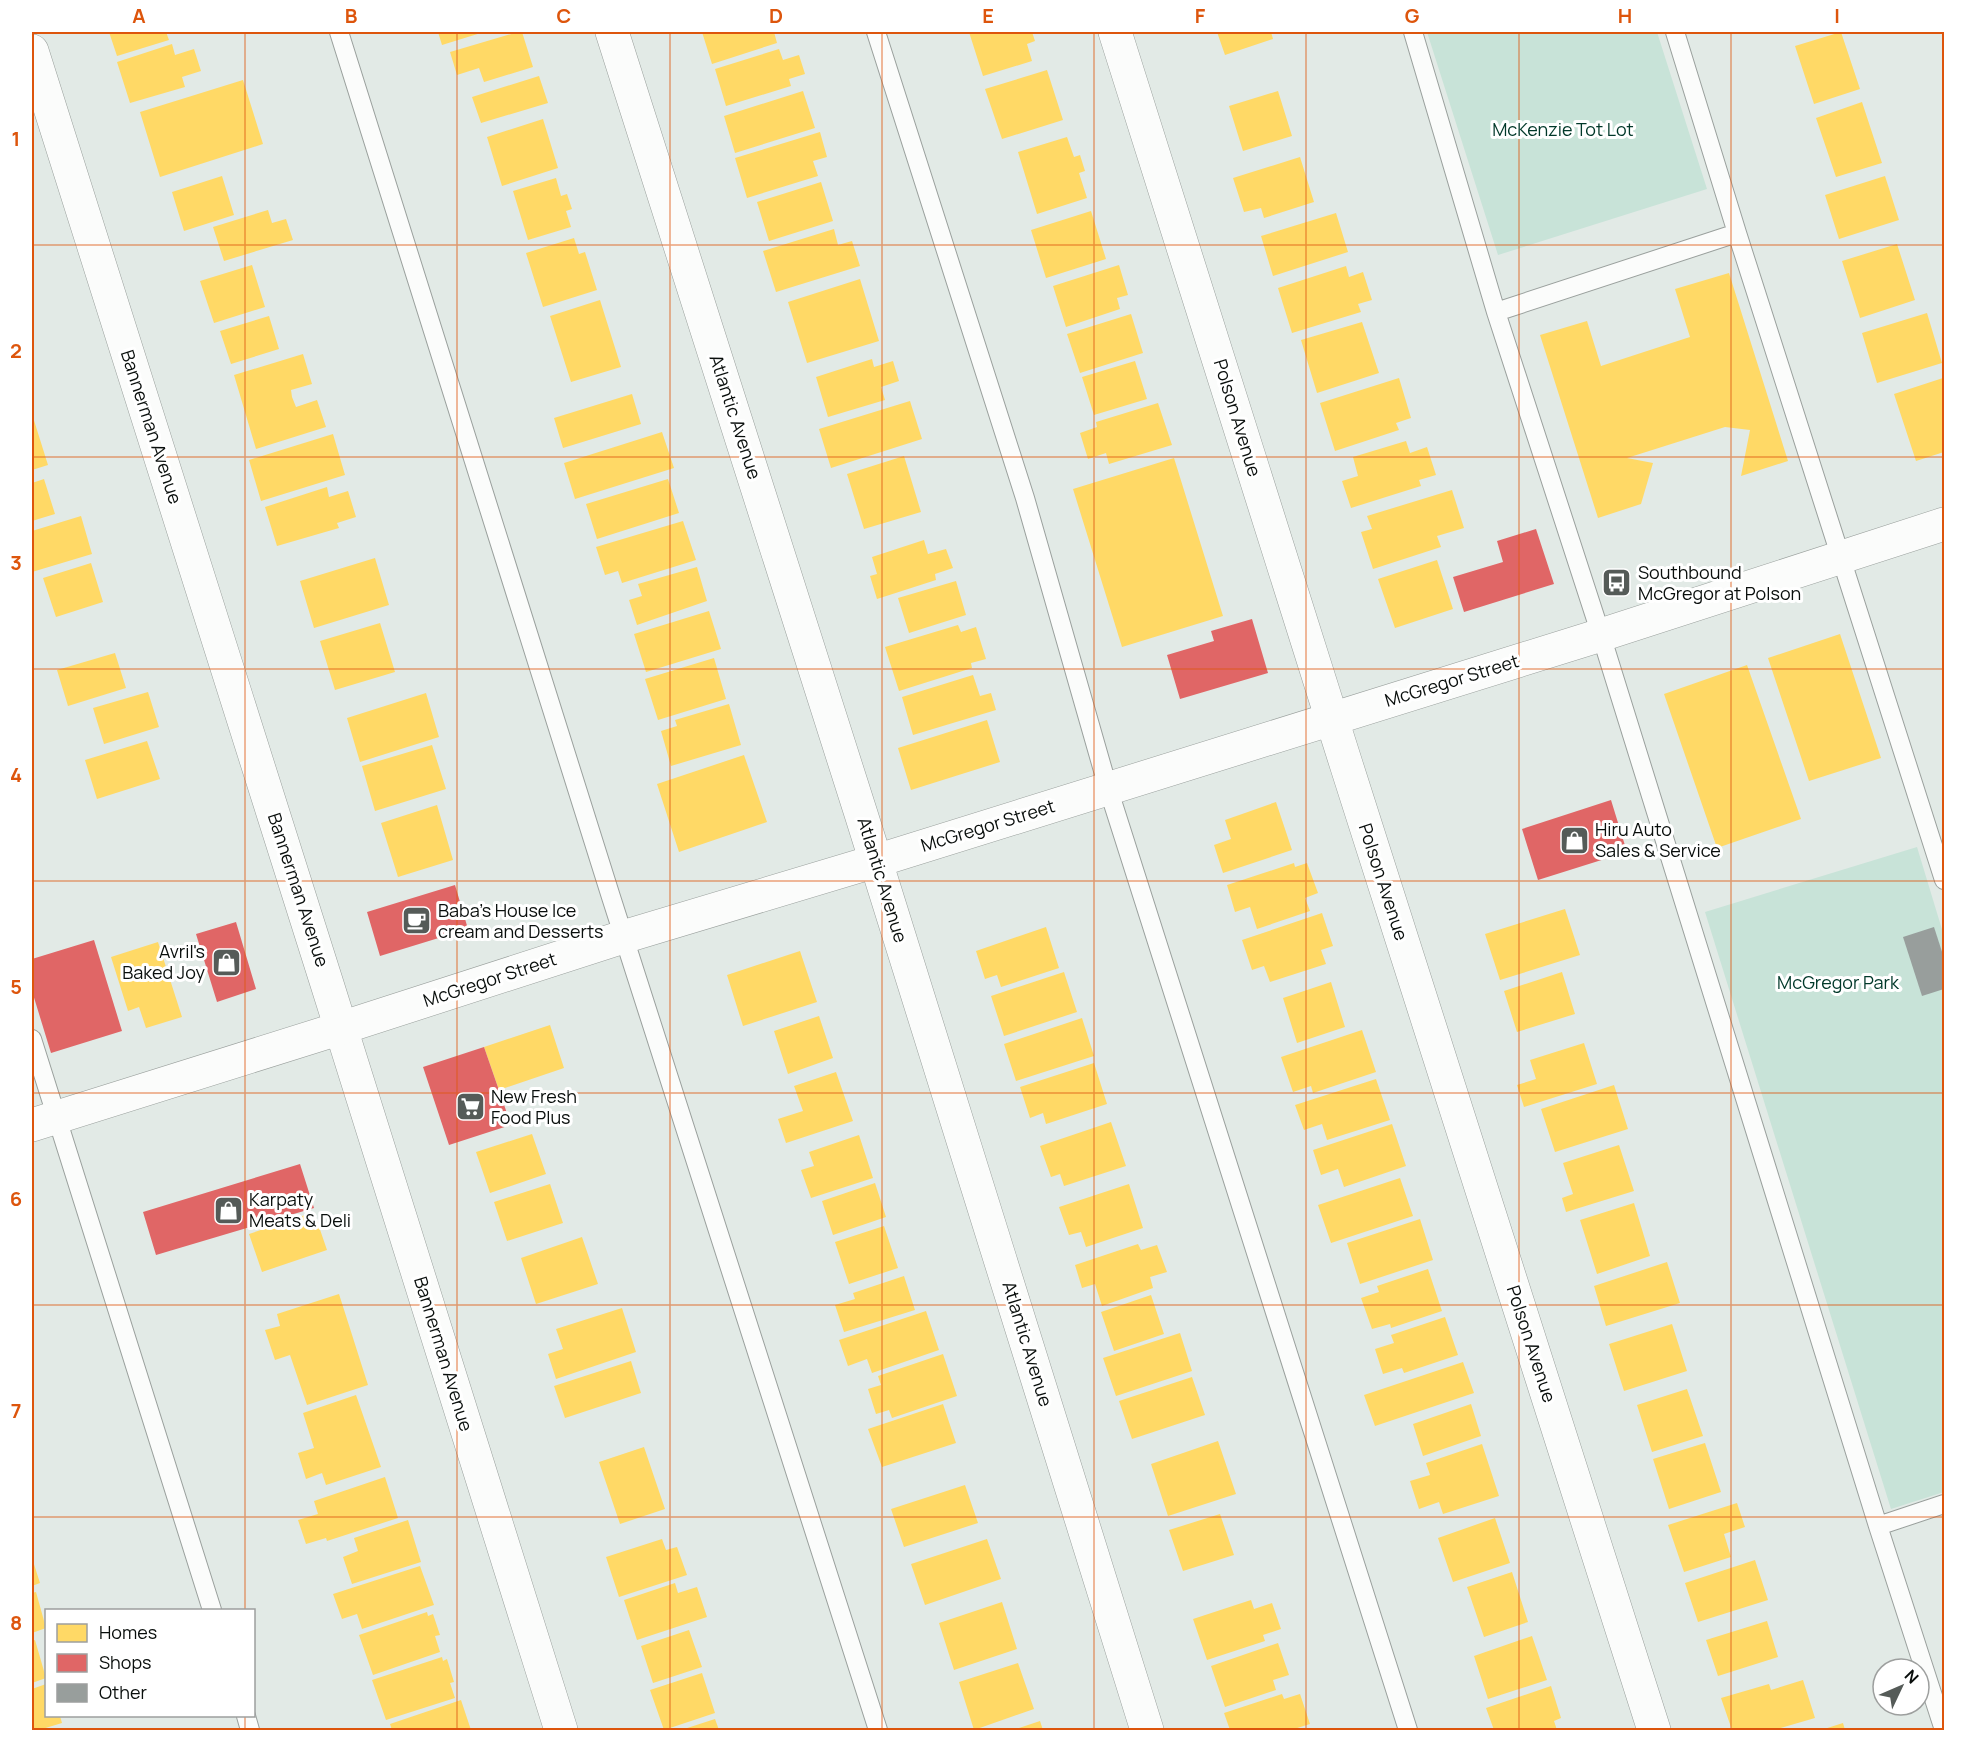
<svg xmlns="http://www.w3.org/2000/svg" width="1976" height="1762" viewBox="0 0 1976 1762" font-family="Manrope,sans-serif">
  <style>
    .green { fill: #c8e3d8 }
    .homes { fill: #ffd966 }
    .shops { fill: #e06666 }
    .building { fill: #989e9c }
    .lines { fill: none; stroke-linecap: round; stroke-linejoin: round }
    .service-casing { stroke: #9aa09d; stroke-width: 20 }
    .minor-casing { stroke: #9aa09d; stroke-width: 34 }
    .secondary-casing { stroke: #9aa09d; stroke-width: 34 }
    .service { stroke: #fbfcfb; stroke-width: 18 }
    .minor { stroke: #fbfcfb; stroke-width: 33 }
    .secondary { stroke: #fbfcfb; stroke-width: 33 }
    .grid { fill: none; stroke: #dd550c; stroke-width: 1.5; stroke-opacity: 0.55 }
    .labels { text-anchor: middle; stroke-width: 6; stroke-linejoin: round; paint-order: stroke }
    .park-label { font-size: 18px; fill: #003829; stroke: #fff }
    .street-label { font-size: 18px; fill: #090e0c; stroke: #fff }
    .poi-label { font-size: 18px; fill: #090e0c; stroke: #fff; text-anchor: start }
    .neatline { fill: none; stroke: #dd550c; stroke-width: 2 }
    .grid-label { font-size: 20px; text-anchor: middle; font-weight: bold; fill: #dd550c }
  </style>
  <rect width="100%" height="100%" fill="#e2eae6"/>
  <!-- green -->
  <path class="green" d="M1427,32H1657L1707,189L1498,255Z
    M1917,847L1944,936V1492L1891,1509L1705,912Z"/>
  <!-- homes -->
  <path class="homes" d="M109,32H166L169,40L117,56Z
    M438,32H484L442,45Z
    M518,32H522L533,67L484,82L479,68L457,75L450,52Z
    M702,32H774L777,43L712,64Z
    M969,32H1032L1035,41L1027,44L1032,61L983,76Z
    M1217,32H1271L1273,39L1225,55Z
    M1841,32L1860,89L1814,104L1795,46Z
    M172,44L175,55L194,49L201,71L182,77L185,87L130,103L117,62Z
    M779,49L783,60L799,55L805,74L789,79L791,86L726,106L715,69Z
    M1047,70L1063,120L1002,139L985,89Z
    M539,76L548,103L481,123L472,97Z
    M243,80L263,144L160,177L140,112Z
    M803,91L815,128L735,153L724,116Z
    M1278,91L1292,136L1243,151L1229,106Z
    M1862,102L1882,163L1836,177L1816,118Z
    M543,119L558,168L502,186L487,137Z
    M820,132L827,157L813,161L818,176L747,198L735,158Z
    M1067,137L1074,157L1080,155L1085,171L1079,173L1087,198L1037,214L1018,152Z
    M1300,157L1314,202L1264,218L1261,208L1244,212L1233,178Z
    M222,176L234,215L184,231L172,192Z
    M1885,176L1899,220L1839,239L1825,195Z
    M556,178L561,196L567,194L572,209L566,211L571,227L528,240L513,191Z
    M821,182L833,221L769,241L757,202Z
    M268,210L272,223L286,219L293,240L224,261L213,227Z
    M1091,211L1106,259L1046,278L1031,230Z
    M1336,213L1348,252L1273,276L1261,236Z
    M834,229L838,245L852,241L860,266L776,292L763,251Z
    M574,238L579,254L585,252L597,290L543,307L526,253Z
    M1897,244L1915,300L1860,318L1842,261Z
    M252,265L265,307L214,323L200,281Z
    M1119,265L1128,295L1117,298L1120,309L1066,327L1053,286Z
    M1346,266L1349,277L1363,272L1372,300L1358,304L1361,312L1292,333L1278,288Z
    M1729,273L1788,461L1741,476L1750,430L1725,427L1627,458L1653,463L1641,504L1598,518L1540,335L1587,321L1601,366L1690,337L1675,289Z
    M860,279L879,341L807,363L788,302Z
    M600,300L621,367L571,382L550,316Z
    M1927,313L1942,363L1877,383L1862,333Z
    M1131,314L1143,353L1080,373L1067,334Z
    M269,316L279,349L231,364L220,331Z
    M1362,322L1379,373L1317,393L1301,340Z
    M303,354L312,384L291,390L292,397L296,407L317,400L326,427L256,449L234,375Z
    M872,359L874,367L893,361L899,381L881,387L885,400L828,417L816,377Z
    M1135,361L1147,399L1094,415L1082,377Z
    M1399,378L1411,418L1396,423L1399,430L1335,451L1320,403Z
    M1943,378L1944,452L1916,461L1894,394Z
    M632,394L641,424L563,448L554,418Z
    M910,401L922,439L831,468L819,429Z
    M1158,403L1172,445L1109,464L1106,453L1088,459L1080,433L1097,427L1096,422Z
    M32,414L48,465L32,470Z
    M662,432L674,468L575,499L564,463Z
    M333,434L345,475L261,501L249,460Z
    M1406,441L1410,453L1427,447L1436,475L1419,480L1421,486L1351,508L1342,481L1358,476L1353,457Z
    M904,456L921,512L864,529L847,474Z
    M1174,458L1223,616L1122,647L1073,489Z
    M44,479L55,514L32,521V483Z
    M668,479L679,513L597,539L586,504Z
    M327,487L329,497L348,491L356,517L337,523L339,528L277,546L265,507Z
    M1452,490L1464,528L1437,536L1441,547L1373,569L1361,532L1372,529L1367,516Z
    M81,516L92,554L32,572V531Z
    M683,521L696,560L622,583L618,571L605,575L596,547Z
    M924,540L928,554L946,549L953,568L935,574L936,580L877,599L870,576L877,574L872,557Z
    M375,558L389,605L314,628L300,581Z
    M1437,560L1453,609L1395,628L1378,579Z
    M91,563L103,602L56,617L43,578Z
    M697,567L707,601L637,625L629,600L642,596L638,584Z
    M956,581L966,615L909,633L898,598Z
    M709,611L721,649L646,672L634,634Z
    M380,623L395,672L335,690L320,641Z
    M958,625L961,632L976,627L986,659L971,663L972,668L899,691L885,647Z
    M1840,634L1881,758L1809,781L1768,658Z
    M115,653L126,688L68,706L57,670Z
    M714,658L726,699L658,720L645,679Z
    M1747,665L1801,819L1717,848L1664,694Z
    M973,675L980,696L991,693L996,710L913,735L902,697Z
    M148,692L159,727L104,744L93,708Z
    M426,693L439,737L360,762L347,718Z
    M729,704L741,745L671,766L661,731L677,726L675,720Z
    M987,720L1000,762L911,790L898,748Z
    M147,741L160,779L97,799L85,760Z
    M432,745L446,789L375,811L362,766Z
    M744,755L767,822L679,852L657,784Z
    M1276,802L1292,850L1223,873L1214,845L1231,839L1225,820Z
    M437,805L453,860L398,877L381,823Z
    M1294,863L1295,867L1307,863L1318,893L1305,898L1310,911L1257,929L1250,907L1235,912L1227,885Z
    M1565,909L1580,955L1500,980L1485,934Z
    M1322,913L1333,946L1321,950L1326,964L1270,982L1264,966L1252,970L1242,940Z
    M1046,927L1059,968L1001,987L997,975L985,979L976,951Z
    M158,942L182,1017L146,1028L139,1007L128,1011L111,957Z
    M800,951L817,1002L743,1026L727,975Z
    M1064,972L1077,1012L1004,1036L991,996Z
    M1562,972L1575,1014L1517,1032L1504,991Z
    M1331,982L1345,1027L1297,1043L1283,998Z
    M819,1016L833,1058L788,1074L774,1031Z
    M1082,1018L1094,1056L1016,1081L1004,1044Z
    M550,1025L564,1068L499,1090L484,1047Z
    M1362,1030L1376,1072L1313,1093L1311,1086L1293,1092L1281,1057Z
    M1584,1043L1597,1084L1524,1107L1517,1085L1536,1079L1530,1060Z
    M1094,1063L1107,1104L1046,1124L1043,1113L1030,1118L1020,1087Z
    M836,1072L853,1121L786,1143L778,1119L803,1111L794,1086Z
    M1376,1079L1390,1120L1327,1140L1322,1124L1304,1130L1295,1105Z
    M1614,1085L1628,1129L1555,1152L1541,1109Z
    M1111,1122L1126,1166L1064,1186L1060,1174L1051,1177L1040,1146Z
    M1392,1124L1406,1166L1344,1187L1338,1169L1321,1175L1313,1150Z
    M532,1134L546,1174L490,1193L476,1152Z
    M859,1135L873,1178L811,1198L801,1170L814,1166L809,1152Z
    M1619,1145L1634,1191L1566,1212L1562,1198L1573,1194L1563,1163Z
    M1400,1178L1413,1216L1331,1243L1318,1205Z
    M875,1183L886,1217L833,1235L822,1201Z
    M550,1184L563,1223L507,1241L494,1202Z
    M1129,1184L1143,1228L1086,1247L1081,1232L1069,1235L1059,1207Z
    M1634,1203L1650,1256L1597,1274L1580,1220Z
    M314,1212L327,1250L262,1272L249,1234Z
    M1420,1219L1433,1260L1360,1284L1347,1243Z
    M884,1226L898,1268L849,1284L835,1242Z
    M582,1237L598,1284L536,1304L521,1258Z
    M1138,1244L1141,1250L1157,1245L1167,1272L1150,1277L1153,1288L1102,1306L1095,1284L1082,1288L1075,1265Z
    M1667,1262L1680,1303L1606,1326L1594,1286Z
    M1428,1269L1442,1311L1391,1328L1390,1324L1372,1329L1361,1298L1379,1292L1377,1286Z
    M904,1276L915,1310L844,1332L835,1305L855,1299L853,1293Z
    M339,1294L368,1385L307,1405L290,1355L275,1360L265,1330L280,1326L277,1314Z
    M1151,1295L1164,1334L1114,1351L1101,1312Z
    M622,1308L636,1352L556,1379L548,1354L563,1349L556,1329Z
    M926,1311L939,1350L872,1373L867,1359L848,1366L839,1340Z
    M1445,1317L1458,1355L1404,1373L1402,1368L1383,1374L1375,1349L1394,1343L1391,1335Z
    M1672,1324L1687,1371L1624,1391L1609,1344Z
    M1180,1333L1192,1371L1116,1396L1103,1358Z
    M943,1354L957,1396L892,1418L889,1410L876,1414L868,1389L881,1385L878,1376Z
    M631,1361L641,1393L565,1418L554,1386Z
    M1463,1362L1474,1393L1375,1426L1364,1395Z
    M1192,1377L1205,1415L1132,1439L1119,1401Z
    M1687,1389L1703,1436L1652,1452L1637,1405Z
    M356,1395L381,1467L326,1485L322,1473L306,1479L298,1453L314,1448L303,1413Z
    M943,1404L956,1443L882,1467L868,1429Z
    M1471,1404L1481,1436L1423,1456L1413,1424Z
    M1218,1441L1236,1494L1168,1516L1151,1464Z
    M1705,1443L1721,1492L1669,1509L1653,1459Z
    M1482,1444L1499,1496L1443,1514L1439,1502L1419,1509L1410,1481L1430,1475L1426,1463Z
    M644,1447L665,1509L620,1524L599,1462Z
    M385,1477L398,1518L327,1541L326,1538L306,1544L298,1520L318,1514L314,1501Z
    M965,1485L978,1523L904,1547L891,1509Z
    M1737,1503L1745,1527L1724,1534L1731,1557L1684,1572L1668,1525Z
    M1220,1514L1234,1555L1183,1571L1169,1530Z
    M1495,1518L1510,1563L1453,1582L1438,1538Z
    M408,1520L421,1562L352,1584L343,1557L358,1551L354,1538Z
    M662,1539L666,1550L677,1547L687,1575L619,1597L606,1557Z
    M987,1539L1001,1579L925,1605L911,1564Z
    M32,1558L40,1583L32,1586Z
    M1755,1560L1768,1600L1698,1622L1685,1583Z
    M420,1566L434,1605L362,1629L357,1614L342,1619L333,1594Z
    M1512,1572L1528,1622L1484,1637L1467,1587Z
    M675,1583L678,1593L697,1587L707,1617L637,1640L624,1600Z
    M36,1592L46,1628L32,1633V1593Z
    M1251,1600L1254,1609L1272,1603L1281,1629L1263,1635L1265,1641L1207,1660L1193,1619Z
    M1002,1602L1017,1649L954,1670L939,1623Z
    M427,1612L428,1616L433,1614L440,1635L435,1636L440,1652L373,1675L359,1635Z
    M1767,1621L1778,1657L1718,1676L1706,1640Z
    M689,1630L702,1667L653,1683L641,1646Z
    M1532,1636L1547,1680L1488,1699L1474,1656Z
    M35,1640L46,1678L32,1683V1641Z
    M1278,1643L1289,1675L1273,1680L1276,1690L1225,1707L1211,1666Z
    M442,1657L443,1661L447,1659L454,1682L450,1683L455,1698L386,1720L372,1680Z
    M1018,1663L1034,1709L974,1730L959,1682Z
    M702,1673L715,1713L664,1730L650,1690Z
    M1803,1680L1815,1718L1774,1730H1732L1721,1698L1769,1684L1771,1690Z
    M46,1684V1716H60L62,1723L39,1730H32V1689Z
    M1551,1686L1561,1718L1554,1721L1557,1730H1494L1486,1708Z
    M1282,1694L1284,1699L1300,1694L1310,1724L1291,1730H1230L1224,1713Z
    M461,1700L471,1730H392L390,1724Z
    M715,1719L719,1730H681Z
    M1040,1721L1043,1730H1013Z
    M1843,1723L1845,1730H1821Z"/>
  <!-- shops -->
  <path class="shops" d="M1536,529L1554,584L1464,612L1453,577L1503,562L1497,541Z
    M1252,619L1268,673L1180,699L1167,655L1214,641L1211,631Z
    M1611,800L1627,852L1538,880L1522,829Z
    M455,885L468,929L380,956L367,912Z
    M236,922L256,989L217,1002L196,934Z
    M94,940L122,1031L51,1053L32,991V959Z
    M484,1047L511,1125L449,1145L423,1067Z
    M300,1164L314,1208L156,1255L143,1212Z"/>
  <!-- building -->
  <path class="building" d="M1934,927L1944,958V989L1922,996L1903,937Z"/>
  <g class="lines">
    <defs>
      <path id="service" d="M339,32L611,897L878,1730
        M876,32L1025,498L1108,788L1408,1730
        M1413,32L1496,312L1601,635L1878,1526L1944,1730
        M1675,32L1737,233L1944,880
        M1496,312L1737,233
        M32,1039L212,1610
        M1878,1526L1944,1504
        M246,1716L250,1730"/>
      <path id="minor" d="M612,32L862,817L1147,1730
        M1115,32L1347,767L1654,1730
        M32,51L328,987L561,1730"/>
      <path id="secondary" d="M32,1125L341,1028L623,937L876,861L1601,635L1944,524"/>
    </defs>
    <!-- service casing -->
    <use href="#service" class="service-casing"/>
    <!-- minor casing -->
    <use href="#minor" class="minor-casing"/>
    <!-- secondary casing -->
    <use href="#secondary" class="secondary-casing"/>
    <!-- service -->
    <use href="#service" class="service"/>
    <!-- minor -->
    <use href="#minor" class="minor"/>
    <!-- secondary -->
    <use href="#secondary" class="secondary"/>
  </g>
  <!-- grid -->
  <path class="grid" d="M245,32V1610M457,32V1730M670,32V1730M882,32V1730M1094,32V1730M1306,32V1730M1519,32V1730M1731,32V1730M32,245H1944M32,457H1944M32,669H1944M32,881H1944M32,1093H1944M32,1305H1944M32,1517H1944M245,1716V1730"/>
  <!-- icons -->
  <defs>
    <symbol id="bus-square" viewBox="-11 -11 22 22"><rect x="-9" y="-9" width="18" height="18" rx="4" fill="#555b58" stroke="#fff"/><path d="M-5-6H5V4H4V6H2V4H-2V6H-4V4H-5ZM-3.5-4V0h7V-4ZM-3.5 1.2v1.5H-2V1.2ZM2 1.2v1.5H3.5V1.2Z" fill="#fff"/></symbol>
    <symbol id="shop-square" viewBox="-11 -11 22 22"><rect x="-9" y="-9" width="18" height="18" rx="4" fill="#555b58" stroke="#fff"/><path d="M-5-2.5h2.3a2.7 3.5 0 0 1 5.4 0H5L5.5 6h-11ZM-1.5-2.5h3a1.5 2.3 0 0 0-3 0Z" fill="#fff"/></symbol>
    <symbol id="cafe-square" viewBox="-11 -11 22 22"><rect x="-9" y="-9" width="18" height="18" rx="4" fill="#555b58" stroke="#fff"/><path d="M-5.5-4.5H6V0H3Q3 3.5 0 3.5H-2.5Q-5.5 3.5-5.5 0ZM3-3.2v2h1.7v-2ZM-6 4.5H4V6H-6Z" fill="#fff"/></symbol>
    <symbol id="supermarket-square" viewBox="-11 -11 22 22"><rect x="-9" y="-9" width="18" height="18" rx="4" fill="#555b58" stroke="#fff"/><path d="M-6-5.5h2.5l.6 2H6L4.5 2H-2.5L-4.4-4H-6ZM-1.5 3.2a1.3 1.3 0 1 0 .1 0ZM3 3.2a1.3 1.3 0 1 0 .1 0Z" fill="#fff"/></symbol>
  </defs>
  <g fill-rule="evenodd">
    <use href="#bus-square" x="1600" y="566" width="33" height="33"/>
    <use href="#shop-square" x="1558" y="824" width="33" height="33"/>
    <use href="#cafe-square" x="400" y="904" width="33" height="33"/>
    <use href="#shop-square" x="210" y="946" width="33" height="33"/>
    <use href="#supermarket-square" x="454" y="1090" width="33" height="33"/>
    <use href="#shop-square" x="212" y="1194" width="33" height="33"/>
  </g>
  <g class="labels">
    <!-- park labels -->
    <g class="park-label">
      <text x="1563" y="136">McKenzie Tot Lot</text>
      <text x="1838" y="989">McGregor Park</text>
    </g>
    <!-- street labels -->
    <g class="street-label">
      <text transform="translate(735 417) rotate(72)" y="6">Atlantic Avenue</text>
      <text transform="translate(1237 418) rotate(73)" y="6">Polson Avenue</text>
      <text transform="translate(151 427) rotate(72)" y="6">Bannerman Avenue</text>
      <text transform="translate(1452 681) rotate(-17)" y="6">McGregor Street</text>
      <text transform="translate(988 826) rotate(-17)" y="6">McGregor Street</text>
      <text transform="translate(882 880) rotate(73)" y="6">Atlantic Avenue</text>
      <text transform="translate(1383 882) rotate(72)" y="6">Polson Avenue</text>
      <text transform="translate(298 890) rotate(72)" y="6">Bannerman Avenue</text>
      <text transform="translate(490 980) rotate(-18)" y="6">McGregor Street</text>
      <text transform="translate(1027 1344) rotate(73)" y="6">Atlantic Avenue</text>
      <text transform="translate(1531 1344) rotate(72)" y="6">Polson Avenue</text>
      <text transform="translate(443 1354) rotate(73)" y="6">Bannerman Avenue</text>
    </g>
    <!-- poi labels -->
    <g class="poi-label">
      <text x="1638" y="579">Southbound<tspan x="1638" dy="21">McGregor at Polson</tspan></text>
      <text x="1595" y="836">Hiru Auto<tspan x="1595" dy="21">Sales &amp; Service</tspan></text>
      <text x="438" y="917">Baba's House Ice<tspan x="438" dy="21">cream and Desserts</tspan></text>
      <text x="205" y="958" text-anchor="end">Avril's<tspan x="205" dy="21">Baked Joy</tspan></text>
      <text x="491" y="1103">New Fresh<tspan x="491" dy="21">Food Plus</tspan></text>
      <text x="249" y="1206">Karpaty<tspan x="249" dy="21">Meats &amp; Deli</tspan></text>
    </g>
  </g>
  <!-- border -->
  <rect width="1976" height="1762" fill="none" stroke="#ffffff" stroke-width="66"/>
  <!-- legend -->
  <rect x="45" y="1609" width="210" height="108" fill="#ffffff" stroke="#9d9f9e" stroke-width="1.5"/>
  <rect x="57" y="1624" width="30" height="18" fill="#ffd966" stroke="#9d9f9e" stroke-width="1.5"/>
  <text x="99" y="1639" font-size="18" fill="#090e0c">Homes</text>
  <rect x="57" y="1654" width="30" height="18" fill="#e06666" stroke="#9d9f9e" stroke-width="1.5"/>
  <text x="99" y="1669" font-size="18" fill="#090e0c">Shops</text>
  <rect x="57" y="1684" width="30" height="18" fill="#989e9c" stroke="#9d9f9e" stroke-width="1.5"/>
  <text x="99" y="1699" font-size="18" fill="#090e0c">Other</text>
  <!-- north arrow -->
  <g transform="translate(1901 1687) rotate(46)"><circle r="28" fill="#ffffff" stroke="#9d9f9e" stroke-width="1.5"/>
  <path d="M0-4.5L10 22L0 15L-10 22Z" fill="#555b58"/>
  <text y="-9" font-size="16" font-weight="bold" text-anchor="middle" fill="#090e0c">N</text>
  </g>
  <rect x="33" y="33" width="1910" height="1696" class="neatline"/>
  <g class="grid-label">
    <text x="139" y="23">A</text>
    <text x="351" y="23">B</text>
    <text x="564" y="23">C</text>
    <text x="776" y="23">D</text>
    <text x="988" y="23">E</text>
    <text x="1200" y="23">F</text>
    <text x="1412" y="23">G</text>
    <text x="1625" y="23">H</text>
    <text x="1837" y="23">I</text>
    <text x="16" y="146">1</text>
    <text x="16" y="358">2</text>
    <text x="16" y="570">3</text>
    <text x="16" y="782">4</text>
    <text x="16" y="994">5</text>
    <text x="16" y="1206">6</text>
    <text x="16" y="1418">7</text>
    <text x="16" y="1630">8</text>
  </g>
</svg>
